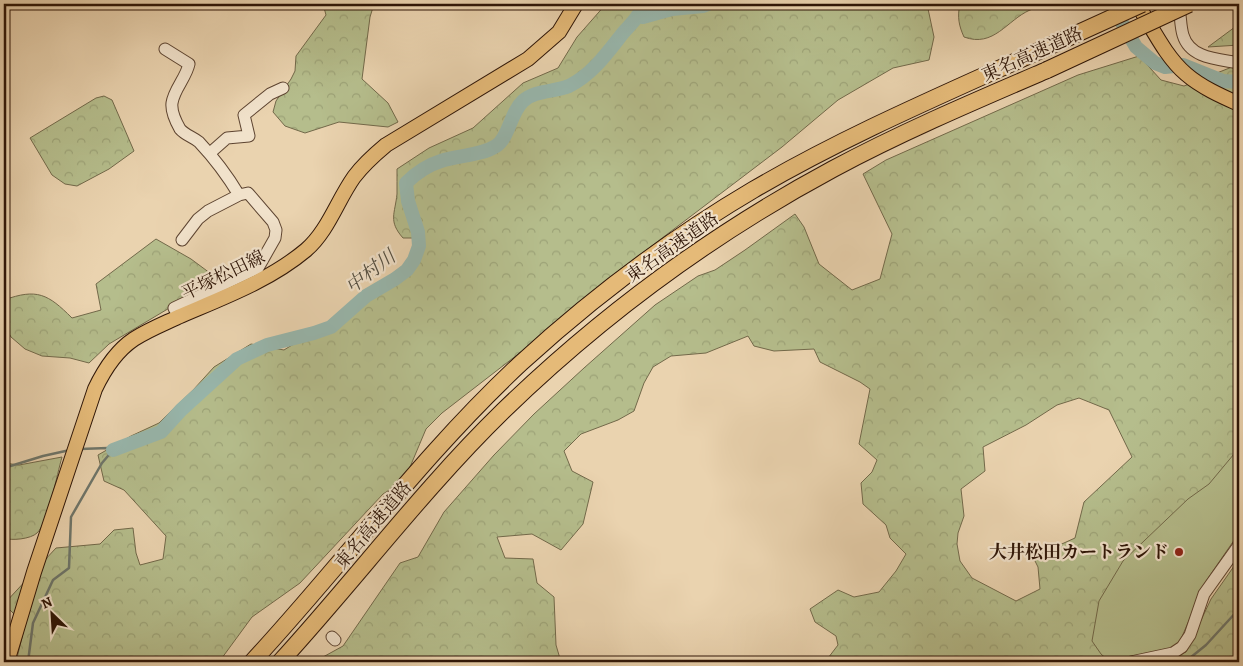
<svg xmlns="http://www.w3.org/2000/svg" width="1243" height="666" viewBox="0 0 1243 666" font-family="Alegreya,'Noto Serif JP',serif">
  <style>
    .forest { fill: url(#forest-crowns); stroke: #72694a; fill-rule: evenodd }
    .garden { fill: #b5bd8c; stroke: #72694a }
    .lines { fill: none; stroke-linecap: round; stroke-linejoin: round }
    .stream { stroke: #6e766b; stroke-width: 2.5 }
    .river { stroke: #98b7ad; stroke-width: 14 }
    .minor-casing { stroke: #5d4431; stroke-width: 13 }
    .major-casing { stroke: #2e1507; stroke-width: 16 }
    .highway-casing { stroke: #2e1507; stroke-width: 18 }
    .minor { stroke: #f1e2cb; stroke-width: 11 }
    .major { stroke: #e5ba78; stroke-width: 14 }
    .highway { stroke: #e5ba78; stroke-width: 16 }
    .highway-bridge-casing { stroke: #2e1507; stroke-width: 18; stroke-linecap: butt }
    .highway-bridge { stroke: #e5ba78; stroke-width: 16 }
    .poi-dot { fill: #8f2418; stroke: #f1e2cb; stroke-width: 2 }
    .labels { text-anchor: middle; stroke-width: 4.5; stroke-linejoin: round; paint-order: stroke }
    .street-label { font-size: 18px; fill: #2e1507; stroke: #f1e2cb }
    .poi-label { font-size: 18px; font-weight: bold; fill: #2e1507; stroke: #f1e2cb; text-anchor: end }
    .water-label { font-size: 19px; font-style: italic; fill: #534e41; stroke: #f1e2cb }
  </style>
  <defs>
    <pattern id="forest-crowns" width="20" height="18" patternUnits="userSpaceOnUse" patternTransform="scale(1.25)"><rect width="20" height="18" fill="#b5bd8c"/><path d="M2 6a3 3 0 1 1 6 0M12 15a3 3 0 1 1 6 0" fill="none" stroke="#9ca277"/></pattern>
  </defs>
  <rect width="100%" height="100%" fill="#ead3af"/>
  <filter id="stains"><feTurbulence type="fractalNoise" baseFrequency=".004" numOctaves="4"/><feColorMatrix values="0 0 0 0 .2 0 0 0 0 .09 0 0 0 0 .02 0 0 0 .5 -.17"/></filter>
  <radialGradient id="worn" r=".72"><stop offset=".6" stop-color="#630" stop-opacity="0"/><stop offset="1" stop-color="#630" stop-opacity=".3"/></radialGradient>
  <!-- forest -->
  <path class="forest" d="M323,4H374L370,17L362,79L388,103L398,122L388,127L339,122L305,133L285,126L273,112L276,101L291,79L295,71L296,56L326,15Z
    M606,4H643C658,12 677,8 692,4H927L934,37L929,60L893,68L838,100L782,147L649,248L526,348L442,413L426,429L410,467L394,487L383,494L300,583L252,617L219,662H16L25,625L4,604L56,548L100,544L114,530L133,528L136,553L140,565L163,559L166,536L124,490L104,481L98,455L131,436L159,423L194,389L214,367L251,344L284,350L382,289L419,254L416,238H403C388,221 395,214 397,194C397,186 397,177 397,169L429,148L473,128L523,83L558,68L577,37Z
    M960,4H1083C1066,15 1046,3 1030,10C1007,20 994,48 964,37C959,26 957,17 960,4Z
    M1239,24V45L1208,47Z
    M1139,56L1161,80L1184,86L1232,67L1239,69V459L1116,662H825L838,645L836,636L815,622L810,609L838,590L854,597L879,592L896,571L906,554L890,538L886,525L863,504L861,483L872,472L877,460L859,444L870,389L860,382L820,362L814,349L774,351L754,346L748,336L706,353L671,356L653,367L644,383L634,411L618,420L581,434L564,451L572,471L593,482L583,524L561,550L532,534L497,537L505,558L533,559L537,583L554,597L556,645L561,662H314L343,646L400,563L418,557L444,512L494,455L534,414L584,368L655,305L698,276L715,270L745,250L795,214L804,227L819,264L852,290L880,279L892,234L863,174L886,160L1078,75ZM1079,398L1109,410L1132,457L1084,502L1075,538L1033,557L1038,567L1040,589L1016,601L972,578L960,561L957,544L958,533L964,516L961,489L985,471L983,447L1026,425L1057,405Z
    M104,96L112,100L134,151L109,169L77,186L65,184L52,175L30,138L96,98Z
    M156,239L191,259L218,279L109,344L89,363L70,358L42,356L25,349L11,337L4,325V300C37,288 48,294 72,318L101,310L96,284Z
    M62,457C57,474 48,523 37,533C31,539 11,541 4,538V463L19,465Z
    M1239,559V662H1183L1181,660L1178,662H1153L1186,652L1211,599Z"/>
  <!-- garden -->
  <path class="garden" d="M1239,448V533L1206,581L1181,639L1174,648L1125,662H1110L1101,654L1092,641L1099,601L1123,561L1188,499L1209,484Z"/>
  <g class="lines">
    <!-- stream -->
    <path class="stream" d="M631,4L638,15
      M4,468L43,456L70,450
      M28,662L33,623L53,580L69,568L71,517L102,463L113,450L108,448L80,449
      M1185,662L1206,645L1239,609"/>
    <!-- river -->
    <path class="river" d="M1111,4L1136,47L1155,63L1165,67L1183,65L1223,81L1239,82
      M113,450L161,432L181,410L237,359L267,345L314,333L331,327L366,296L395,279L407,270L414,260L419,246L418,232L408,201L406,183C416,173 428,165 441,161C459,155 480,156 496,146C509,138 510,113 523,101C535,90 555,92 569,86C592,75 608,52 623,33C628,27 634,22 638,15L643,17L672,9L703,6L708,4"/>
    <defs>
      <path id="minor" d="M1178,4C1181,14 1180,25 1183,35C1190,59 1219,59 1239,63
        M165,49L189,64C186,78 174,89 172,103C171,111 176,122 180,129C185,135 193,137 199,142C215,159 227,175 239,195L248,193L273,222L276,230L275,238L258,268L174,308L179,317
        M210,153L227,138L249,136L244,115L270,94L283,88
        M182,240L198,219L208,211L239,195
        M332,637L335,640
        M1131,662L1173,653L1182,647L1190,635L1204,594L1239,545"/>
      <path id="major" d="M1137,4C1152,27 1165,56 1186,74C1201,87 1221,96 1239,104
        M7,662L34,572L95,389C104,370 116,351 134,339C148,330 163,324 178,317C222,298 269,281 306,250C328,231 337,201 354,177C363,165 374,155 386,145L528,59L559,32L576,4"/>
      <path id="highway" d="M252,662C343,564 422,455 521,363C592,298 670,239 753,190C845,136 944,94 1041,50
        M280,662C356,579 423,489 503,411C601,316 712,234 833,169C902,132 975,101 1047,70"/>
    </defs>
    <!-- minor casing -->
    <use href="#minor" class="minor-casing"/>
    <!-- major casing -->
    <use href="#major" class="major-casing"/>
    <!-- highway casing -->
    <use href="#highway" class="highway-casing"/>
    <!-- minor -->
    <use href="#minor" class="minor"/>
    <!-- major -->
    <use href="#major" class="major"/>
    <!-- highway -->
    <use href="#highway" class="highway"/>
    <defs>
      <path id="highway-bridge" d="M1041,50L1142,4
        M1047,70L1189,4"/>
    </defs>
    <!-- highway-bridge casing -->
    <use href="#highway-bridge" class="highway-bridge-casing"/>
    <!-- highway-bridge -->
    <use href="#highway-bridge" class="highway-bridge"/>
  </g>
  <!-- markers -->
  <circle class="poi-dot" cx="1179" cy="552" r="5"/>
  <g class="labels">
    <!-- street labels -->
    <g class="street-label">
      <text transform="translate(1032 54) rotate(-24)" y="6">東名高速道路</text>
      <text transform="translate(672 247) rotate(-35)" y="6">東名高速道路</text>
      <text transform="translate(223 275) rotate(-26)" y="6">平塚松田線</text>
      <text transform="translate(373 525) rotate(-50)" y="6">東名高速道路</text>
    </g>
    <!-- poi labels -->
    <g class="poi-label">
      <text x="1169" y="558">大井松田カートランド</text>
    </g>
    <!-- water labels -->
    <g class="water-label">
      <text transform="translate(370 271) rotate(-38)" y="7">中村川</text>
    </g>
  </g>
  <!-- margin -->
  <rect width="1243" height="666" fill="none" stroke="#ead3af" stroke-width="20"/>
  <rect x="5" y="5" width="1233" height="656" fill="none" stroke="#2e1507" stroke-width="2.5"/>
  <rect x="10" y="10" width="1223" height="646" fill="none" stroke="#2e1507"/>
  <!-- north arrow -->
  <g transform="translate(52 614) rotate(335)" stroke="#f1e2cb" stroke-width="4" paint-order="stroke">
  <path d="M0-4L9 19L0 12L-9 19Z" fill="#2e1507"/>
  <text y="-8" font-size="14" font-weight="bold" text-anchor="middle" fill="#2e1507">N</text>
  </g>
  <rect width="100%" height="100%" filter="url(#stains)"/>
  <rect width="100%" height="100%" fill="url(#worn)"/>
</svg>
